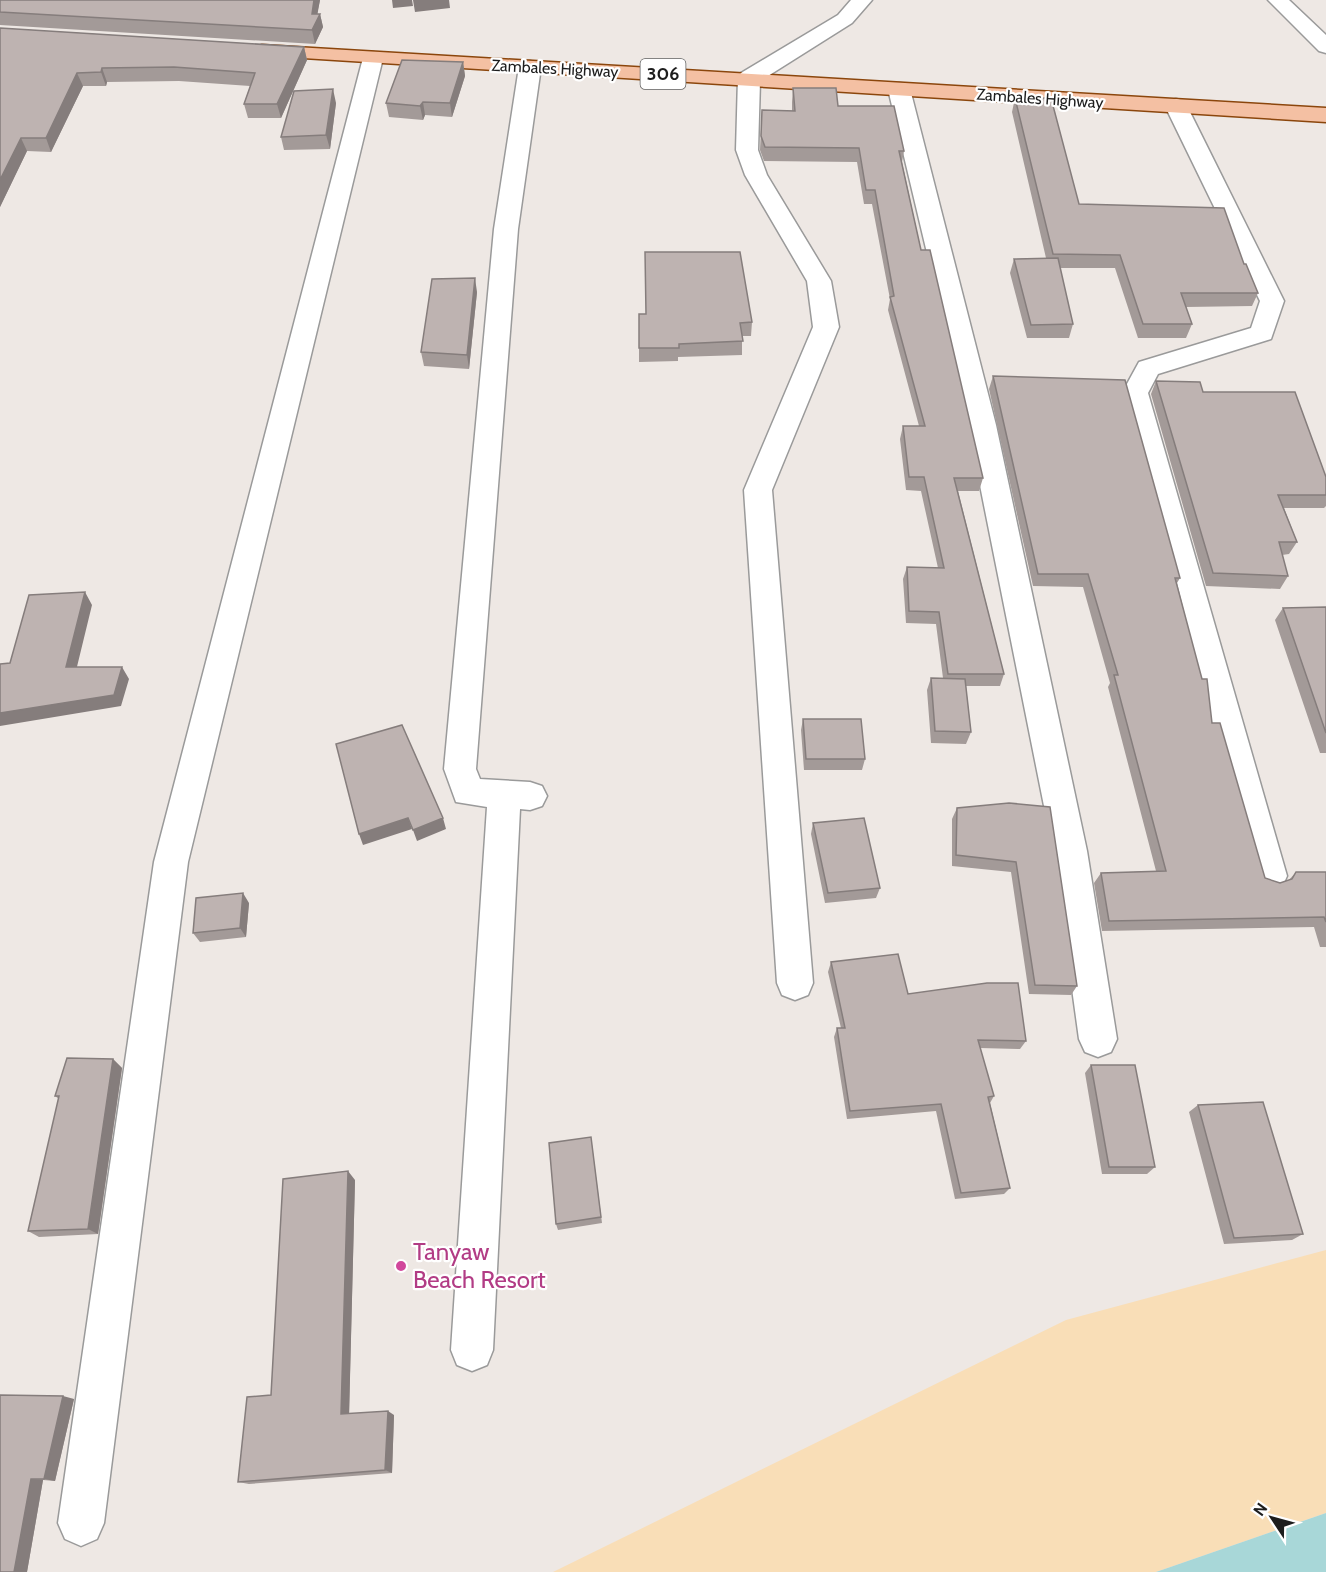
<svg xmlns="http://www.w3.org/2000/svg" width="1326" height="1572" viewBox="0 0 1326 1572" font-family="Cabin,sans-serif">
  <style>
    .sand { fill: #f9deb7 }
    .water { fill: #a8d7d8 }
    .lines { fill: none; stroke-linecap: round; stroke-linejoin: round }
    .minor-casing { stroke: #9a9a9a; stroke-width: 3 }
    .major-casing { stroke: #8b460c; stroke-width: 3 }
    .minor { fill: #fff; fill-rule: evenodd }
    .major { fill: #f4c0a3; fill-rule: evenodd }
    .wall { fill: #a39a98 }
    .shaded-wall { fill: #857d7c }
    .building { fill: #beb3b1; stroke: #857d7c; stroke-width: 1.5 }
    .hotel-dot { fill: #d1479c; stroke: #fff; stroke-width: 2 }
    .labels { text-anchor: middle; stroke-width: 4.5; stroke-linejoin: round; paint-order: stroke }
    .far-street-label { font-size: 16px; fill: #1d1d1d; stroke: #fff }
    .shield { fill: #fff; stroke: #616161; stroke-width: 1.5 }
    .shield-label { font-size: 18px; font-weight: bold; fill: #1d1d1d }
    .near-hotel-label { font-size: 24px; fill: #b23c85; stroke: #fff; text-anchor: start }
  </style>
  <rect width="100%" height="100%" fill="#eee8e4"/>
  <!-- sand -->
  <path class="sand" d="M1326,1250V1513L1156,1572H553L1066,1320Z"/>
  <!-- water -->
  <path class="water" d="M1326,1513V1572H1156Z"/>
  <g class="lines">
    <defs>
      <path id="minor" d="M851,0H872L852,23L760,81L758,150L767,175L831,281L839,327L772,490L813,983L808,995L795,1000L782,995L777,983L744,490L813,327L807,281L745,175L736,150L738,78L741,73L838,15Z
        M1268,0H1289L1326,35V53L1319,51Z
        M373,52L380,54L383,58L188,862L104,1523L97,1539L81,1546L65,1539L58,1523L154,862L363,58L366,54Z
        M530,61L537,63L541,67L518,229L476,769L480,779L530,782L542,786L547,796L542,806L530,810L520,809L493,1350L487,1365L472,1371L457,1365L451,1350L487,807L456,802L444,769L494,229L519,67L523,63Z
        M899,83L907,84L910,89L996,425L1087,851L1117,1039L1111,1052L1098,1057L1085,1052L1079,1039L1053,851L968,425L888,89L891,84Z
        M1176,99L1184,101L1187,106L1284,301L1271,339L1158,374L1148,393L1287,876L1282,887L1270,891L1258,887L1253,876L1122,393L1139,362L1251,328L1260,301L1165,106L1168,101Z"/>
      <path id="major" d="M262,45L1326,108V122L255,55L252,51L255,47Z"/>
    </defs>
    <!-- minor casing -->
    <use href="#minor" class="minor-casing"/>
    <!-- major casing -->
    <use href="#major" class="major-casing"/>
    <!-- minor -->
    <use href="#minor" class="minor"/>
    <!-- major -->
    <use href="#major" class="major"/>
  </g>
  <!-- wall -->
  <path class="wall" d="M0,0H320L317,14H320L323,27L315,44L0,25Z
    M0,28L304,47L307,60L281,118H248L244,104L250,86L179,81L107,82L106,86H83L51,152L27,151L0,207Z
    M463,62L465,76L452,117L425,115L423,120L389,117L386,103Z
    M793,88L838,106L904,151L902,162L921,250L983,478L979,491H958L1004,674L1000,686H966L971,732L966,744L931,743L927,690L931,678H943L936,624L906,623L903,579L907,567L938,568L921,491L906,490L900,439L903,426H919L888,310L890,299L872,204H864L857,162L764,161L760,150L762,110L792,111V102Z
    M1015,98L1079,204L1244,264L1258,293L1252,306L1186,307L1192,324L1186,338H1138L1115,268H1060L1073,324L1069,338H1027L1010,273L1014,259L1046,258L1012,112Z
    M336,103L330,149L284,150L281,137Z
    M477,292L469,369L424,366L421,352Z
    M639,314L752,322L751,336H742V355L678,357V361L639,362Z
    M993,376L1180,578L1177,583L1212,723L1265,878L1280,883L1289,880L1296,872H1326V947H1320L1314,927L1102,931L1094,883L1101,873L1156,871L1108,687L1110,683L1083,587L1033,586L989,389Z
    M1156,381L1203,392L1326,477V506L1324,508H1284L1297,542L1289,554L1282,555L1288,576L1280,589L1206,586L1151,394Z
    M1326,607V753H1320L1275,620L1283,608Z
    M803,719L865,759L862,770H804L801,730Z
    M1050,807L1077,986L1071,995L1029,994L1011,872L952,866V819L957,808Z
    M813,823L880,888L876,898L825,903L811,834Z
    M249,903L246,937L200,942L193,933Z
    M831,962L1026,1041L1020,1049L980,1048L994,1096L990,1103L1010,1188L1004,1194L955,1199L936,1111L847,1119L834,1037L837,1028H841L828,972Z
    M113,1059L122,1068L98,1234L39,1237L28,1231L59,1099L55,1096Z
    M1091,1065L1155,1167L1147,1174H1102L1085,1073Z
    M1198,1105L1303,1234L1292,1240L1224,1244L1189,1112Z
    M591,1137L602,1223L558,1230L556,1224Z
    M355,1180L349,1414L394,1415L392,1473L249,1484L238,1482L271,1395Z
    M0,1395L74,1399L55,1481L43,1480L27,1572H0Z"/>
  <!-- shaded-wall -->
  <path class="shaded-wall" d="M314,0H320L316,22L320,14L323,27L315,44L312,30V14Z
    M392,0H412L413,6L393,8Z
    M413,0H449L450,8L415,12Z
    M304,47L307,60L281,118L277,104Z
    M463,62L465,76L452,117L450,103Z
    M102,68L107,82L106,86L101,72Z
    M77,73L83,86L51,152L46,138Z
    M333,89L336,103L330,149L326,135Z
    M423,102L425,115L423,120L420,106Z
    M21,138L27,151L0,207V180Z
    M475,278L477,292L469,369L467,355Z
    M85,592L92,605L74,679L66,667Z
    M122,667L129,679L121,706L0,726V713Z
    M408,818L412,829L363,845L359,834Z
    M443,818L446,829L417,841L413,830Z
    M243,893L249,903L246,937L240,928Z
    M113,1059L122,1068L98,1234L88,1229Z
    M348,1171L355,1180L349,1418L341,1414Z
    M63,1396L74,1399L55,1481L44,1479Z
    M388,1411L394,1415L392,1473L385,1470Z
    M31,1479L43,1480L27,1572H14Z"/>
  <!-- building -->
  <path class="building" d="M0,0H314L312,14H320L312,30L0,12Z
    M0,28L304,47L277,104H244L255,73L174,67L102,68L101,72L77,73L46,138H21L0,180Z
    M402,60L463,62L450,103L423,102L420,106L386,103Z
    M793,88H836L838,106H894L904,151H899L921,250H930L983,478H954L1004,674H948L939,612L909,611L907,567L944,568L924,477H909L903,426H925L890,297L894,296L875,190H866L859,148L765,147L761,136L762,110L795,111Z
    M333,89L326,135L281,137L294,91Z
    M1015,98H1051L1079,204L1224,208L1244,264H1246L1258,293H1181L1192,324H1143L1120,255L1053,254Z
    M645,252H740L752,322L740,323L743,341L679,344V348H639V314H646Z
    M1058,258L1073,324L1031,325L1014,259Z
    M475,278L467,355L421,352L432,279Z
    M993,376L1125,380L1180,578H1175L1202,679H1207L1212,723H1220L1265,878L1280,883L1292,879L1296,872H1326V922L1324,917L1109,921L1101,873L1166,871L1114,675H1118L1088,574H1038Z
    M1156,381L1200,382L1203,392H1295L1326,477V495H1278L1297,542H1279L1288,576L1213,573Z
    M85,592L66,667H122L114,695L0,713V664L10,663L29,595Z
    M1326,607V733L1283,608Z
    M931,678L965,679L971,732L935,731Z
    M803,719H861L865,759H806Z
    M402,725L443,818L413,830L408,818L359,834L336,744Z
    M1009,803L1050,807L1077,986L1035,985L1016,862L956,855L957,808Z
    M864,818L880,888L828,893L813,823Z
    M243,893L240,928L193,933L196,898Z
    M898,954L908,994L987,983H1018L1026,1041L978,1040L994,1096L988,1097L1010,1188L961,1193L941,1104L850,1111L837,1028H845L831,962Z
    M67,1058L113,1059L88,1229L28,1231L59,1096H55Z
    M1091,1065H1135L1155,1167H1109Z
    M1263,1102L1303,1234L1234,1238L1198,1105Z
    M591,1137L601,1217L556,1224L549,1143Z
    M348,1171L341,1414L388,1411L385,1470L238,1482L247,1397L271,1395L283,1179Z
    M0,1395L63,1396L44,1479H31L14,1572H0Z"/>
  <!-- markers -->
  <circle class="hotel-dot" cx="401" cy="1266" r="6"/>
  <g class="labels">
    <!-- far-street labels -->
    <g class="far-street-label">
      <text transform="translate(555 68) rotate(3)" y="6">Zambales Highway</text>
      <text transform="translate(1040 98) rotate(4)" y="6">Zambales Highway</text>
    </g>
    <!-- shield labels -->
    <rect class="shield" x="640.5" y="59" width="45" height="30" rx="4.5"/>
    <g class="shield-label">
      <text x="663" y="80">306</text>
    </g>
    <!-- near-hotel labels -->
    <g class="near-hotel-label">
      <text x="413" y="1260">Tanyaw<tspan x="413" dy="28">Beach Resort</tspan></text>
    </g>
  </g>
  <!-- north arrow -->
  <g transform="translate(1272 1518) rotate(306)" stroke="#ffffff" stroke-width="4.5" paint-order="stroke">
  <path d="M0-4.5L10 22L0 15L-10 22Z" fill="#1d1d1d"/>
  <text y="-9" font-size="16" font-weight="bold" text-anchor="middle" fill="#1d1d1d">N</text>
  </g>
</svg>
